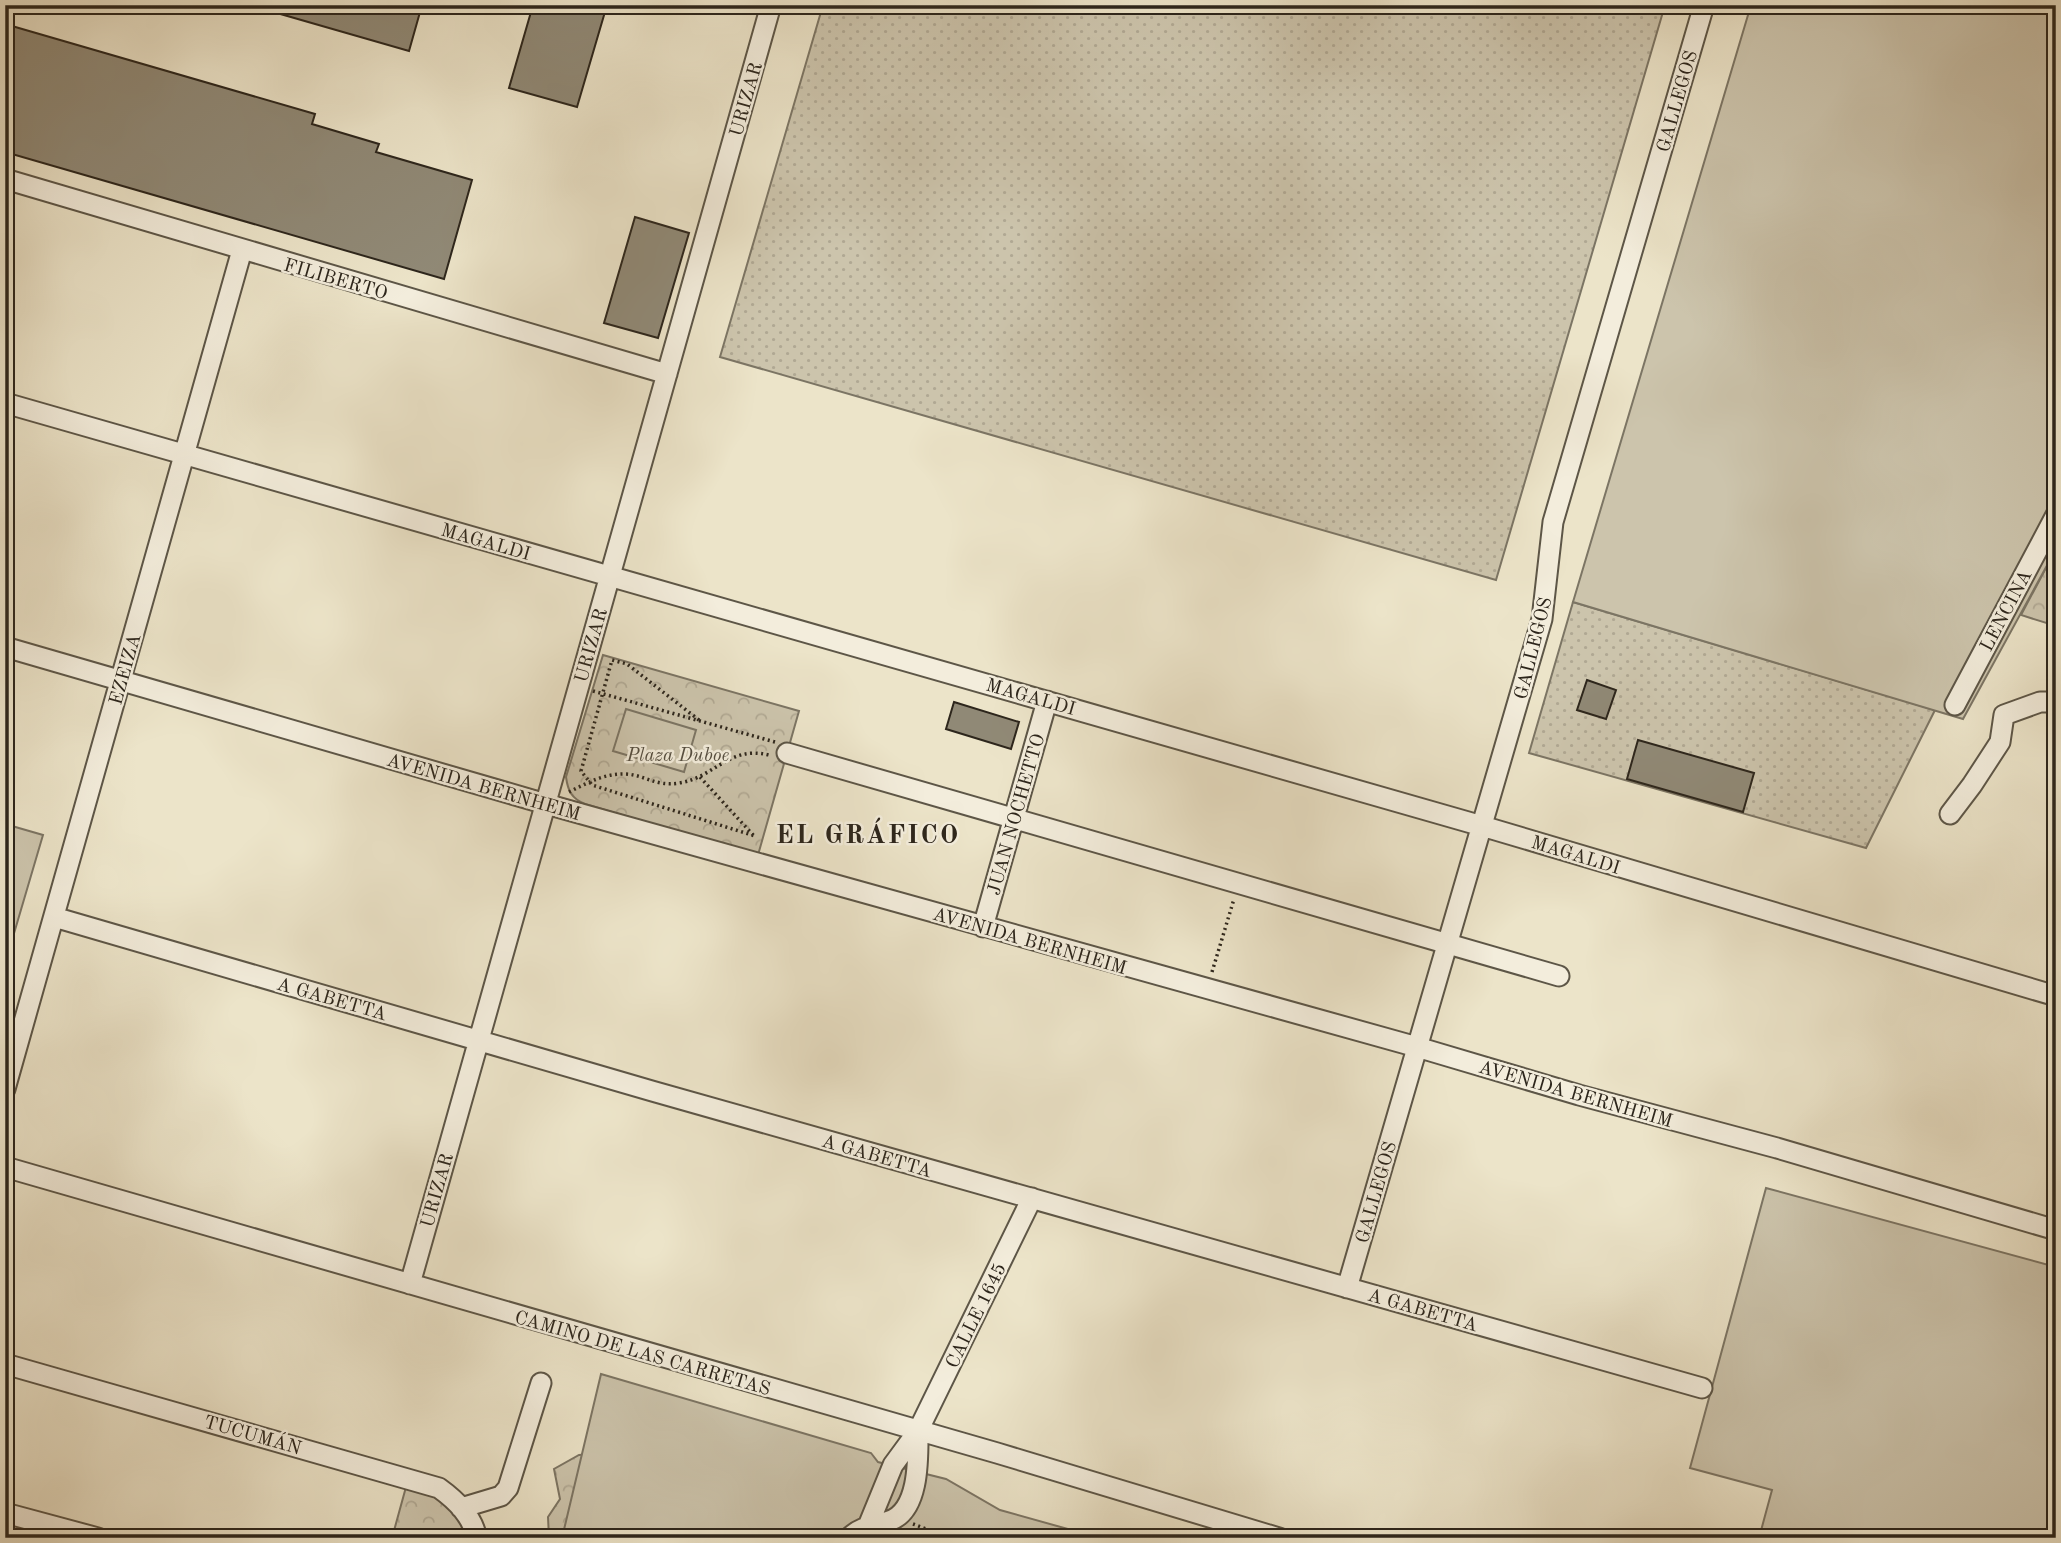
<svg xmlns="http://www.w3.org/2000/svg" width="2061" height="1543" viewBox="0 0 2061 1543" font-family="'Old Standard TT',serif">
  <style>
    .grass { fill: url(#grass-dots); stroke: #7c7564; stroke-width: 2 }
    .forest { fill: url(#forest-crowns); stroke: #7c7564; stroke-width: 2 }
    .pitch { fill: #ccc4ac; stroke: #7c7564; stroke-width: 2 }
    .building { fill: #908976; stroke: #2d261c; stroke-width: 2 }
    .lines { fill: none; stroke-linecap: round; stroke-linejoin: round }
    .minor-casing { stroke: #5d5647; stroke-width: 23 }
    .path { stroke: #2d261c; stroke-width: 3.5; stroke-dasharray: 2 3.5; stroke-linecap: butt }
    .minor { stroke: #f3eddc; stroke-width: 19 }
    .labels { text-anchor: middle; stroke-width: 5; stroke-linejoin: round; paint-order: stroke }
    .street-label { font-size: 19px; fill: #2d261c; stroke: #f3eddc }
    .park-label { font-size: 19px; font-style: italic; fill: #554e40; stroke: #f3eddc }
    .district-label { font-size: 26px; font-weight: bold; letter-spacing: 2px; fill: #2d261c; stroke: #f3eddc }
  </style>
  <defs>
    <pattern id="grass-dots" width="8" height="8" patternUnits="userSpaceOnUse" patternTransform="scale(1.75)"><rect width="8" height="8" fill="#ccc4ac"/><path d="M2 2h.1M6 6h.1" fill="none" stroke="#b0a893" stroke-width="1.8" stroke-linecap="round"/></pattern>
    <pattern id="forest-crowns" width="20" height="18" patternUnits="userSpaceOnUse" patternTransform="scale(1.75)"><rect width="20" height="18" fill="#ccc4ac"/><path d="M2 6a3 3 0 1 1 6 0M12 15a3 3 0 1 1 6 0" fill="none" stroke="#b0a893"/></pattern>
  </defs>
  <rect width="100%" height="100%" fill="#ece4c9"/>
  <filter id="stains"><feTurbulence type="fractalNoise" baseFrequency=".00286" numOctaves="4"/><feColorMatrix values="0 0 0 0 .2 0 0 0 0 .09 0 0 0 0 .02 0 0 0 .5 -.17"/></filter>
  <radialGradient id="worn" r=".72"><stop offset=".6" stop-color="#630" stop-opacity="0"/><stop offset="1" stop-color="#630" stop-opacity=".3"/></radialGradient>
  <!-- grass -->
  <path class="grass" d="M823,5H1665L1496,580L720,357Z
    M1573,602L1935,710L1866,848L1529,753Z"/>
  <!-- forest -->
  <path class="forest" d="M2056,549V626L2021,615Z
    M603,655L799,711L758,855L585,804C571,798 568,791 566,777Z
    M603,1453L616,1538H549L548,1517L560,1499L554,1469L579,1455Z
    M406,1487C438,1495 457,1505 467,1538H392Z"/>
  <!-- pitch -->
  <path class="pitch" d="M1751,5H2056V549L1963,719L1573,602Z
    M626,709L696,730L684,772L613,751Z
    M5,824L43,835L5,964Z
    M1766,1188L2056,1267V1538H1759L1772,1490L1690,1468Z
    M601,1374L871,1453L878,1462L946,1479L1000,1510L1100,1538H562Z"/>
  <!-- building -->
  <path class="building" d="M264,5H422L409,51L263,9Z
    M533,5H607L577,107L509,88Z
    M5,24L315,114L312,124L379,144L376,152L472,180L444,279L5,152Z
    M635,217L689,233L658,338L604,323Z
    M1587,680L1616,690L1606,719L1577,710Z
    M954,702L1019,722L1011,749L946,729Z
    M1638,740L1754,773L1743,812L1627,779Z"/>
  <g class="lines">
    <defs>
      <path id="minor" d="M5,179L667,374
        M5,403L1482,826L2056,996
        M5,647L546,804L1417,1047L1579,1095L1777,1148L2056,1230
        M1955,705L2056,515
        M787,753L1559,976
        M1950,814L1972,785L2000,742L2004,715L2040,702H2056
        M54,917L652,1091L1702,1388
        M983,927L1047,701
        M5,1089L242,250
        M5,1167L997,1453L1279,1538
        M410,1284L771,5
        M1347,1288L1542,619L1553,522L1704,5
        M5,1364L439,1488C457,1501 472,1516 477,1538
        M461,1508L501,1496L508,1488L541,1383
        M5,1513L98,1538
        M868,1526L893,1465L918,1431L1032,1198
        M849,1538C861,1526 874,1526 889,1521C920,1511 918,1457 918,1431"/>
    </defs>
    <!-- minor casing -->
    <use href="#minor" class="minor-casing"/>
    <!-- path -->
    <path class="path" d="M593,691L775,742
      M699,720L627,664L612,660L581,771L592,785L755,836
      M700,777L754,836
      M569,792C587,783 605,773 626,774C645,775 656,787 679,783C714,778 729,745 769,755
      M1212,972L1234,899
      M913,1524L950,1538"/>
    <!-- minor -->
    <use href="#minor" class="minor"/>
  </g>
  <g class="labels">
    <!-- street labels -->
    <g class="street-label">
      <text transform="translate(745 99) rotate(-74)" y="7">URIZAR</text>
      <text transform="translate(1676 101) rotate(-74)" y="7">GALLEGOS</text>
      <text transform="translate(336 278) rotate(16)" y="7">FILIBERTO</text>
      <text transform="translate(486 541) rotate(16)" y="7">MAGALDI</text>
      <text transform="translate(2005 610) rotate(-62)" y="7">LENCINA</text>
      <text transform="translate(590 645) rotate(-74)" y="7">URIZAR</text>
      <text transform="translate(1532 648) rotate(-76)" y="7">GALLEGOS</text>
      <text transform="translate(124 669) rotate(-74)" y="7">EZEIZA</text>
      <text transform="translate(1031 696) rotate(16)" y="7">MAGALDI</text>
      <text transform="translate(484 786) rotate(16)" y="7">AVENIDA BERNHEIM</text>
      <text transform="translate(1015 814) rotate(-74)" y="7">JUAN NOCHETTO</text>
      <text transform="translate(1576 854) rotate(17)" y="7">MAGALDI</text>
      <text transform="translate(1030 940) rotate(16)" y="7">AVENIDA BERNHEIM</text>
      <text transform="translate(332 998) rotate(16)" y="7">A GABETTA</text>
      <text transform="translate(1576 1093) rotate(16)" y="7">AVENIDA BERNHEIM</text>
      <text transform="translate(877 1155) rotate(16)" y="7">A GABETTA</text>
      <text transform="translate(436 1190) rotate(-74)" y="7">URIZAR</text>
      <text transform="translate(1375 1192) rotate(-74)" y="7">GALLEGOS</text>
      <text transform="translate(1423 1309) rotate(16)" y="7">A GABETTA</text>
      <text transform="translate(975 1315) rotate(-64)" y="7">CALLE 1645</text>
      <text transform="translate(643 1352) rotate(16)" y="7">CAMINO DE LAS CARRETAS</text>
      <text transform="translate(253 1434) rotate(16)" y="7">TUCUMÁN</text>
    </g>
    <!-- park labels -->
    <g class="park-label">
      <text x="678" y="761">Plaza Duboe</text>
    </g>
    <!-- district labels -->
    <g class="district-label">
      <text x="868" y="843">EL GRÁFICO</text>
    </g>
  </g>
  <!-- margin -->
  <rect width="2061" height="1543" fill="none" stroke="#ece4c9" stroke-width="28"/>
  <rect x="7" y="7" width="2047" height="1529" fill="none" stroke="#2d261c" stroke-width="3.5"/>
  <rect x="14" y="14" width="2033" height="1515" fill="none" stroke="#2d261c" stroke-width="2"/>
  <rect width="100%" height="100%" filter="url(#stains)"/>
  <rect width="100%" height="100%" fill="url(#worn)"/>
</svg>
